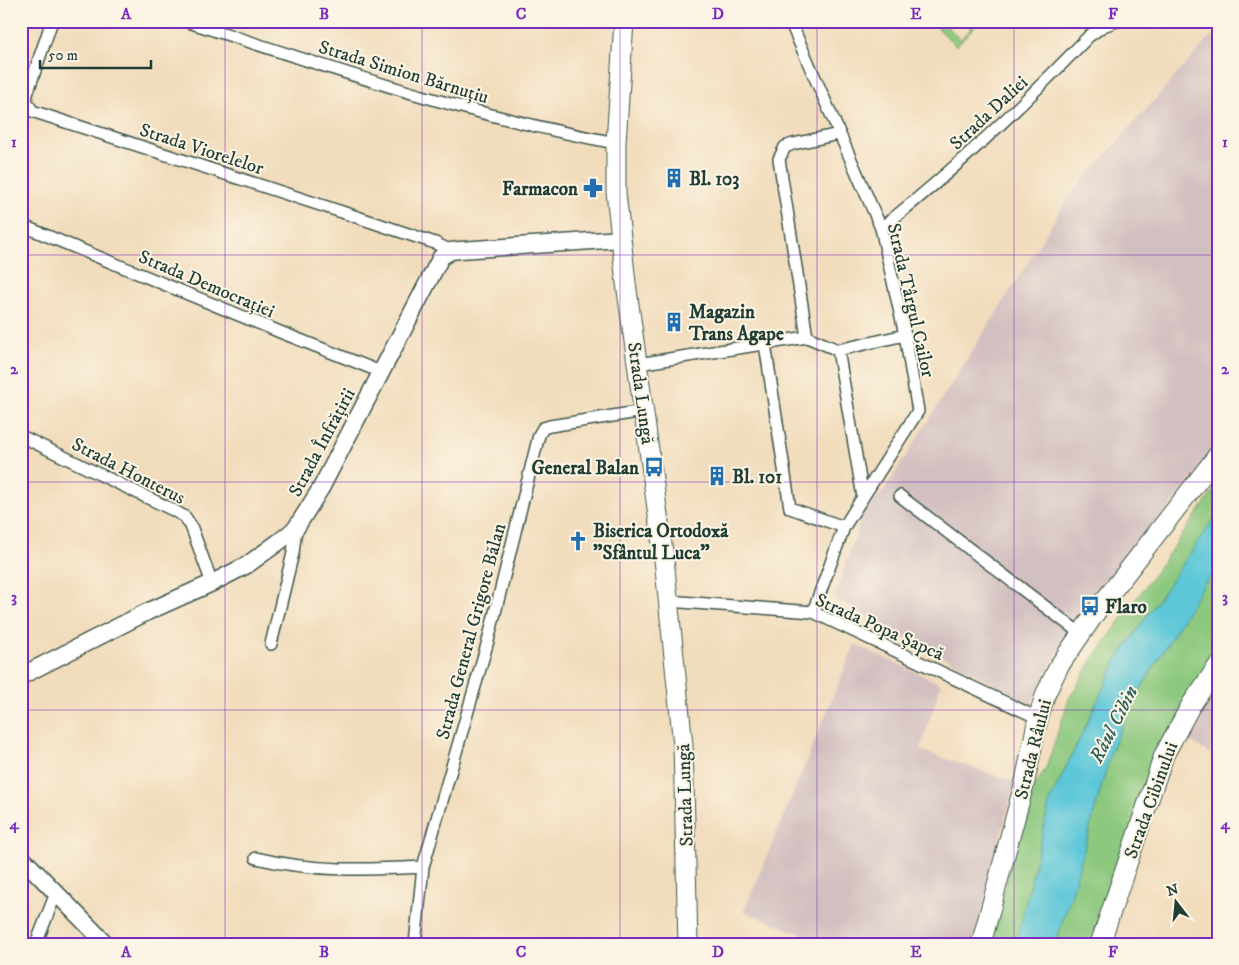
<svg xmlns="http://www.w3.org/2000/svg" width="1239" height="965" viewBox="0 0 1239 965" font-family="'IM FELL DW Pica',serif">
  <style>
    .industrial { fill: #d2bfc0 }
    .green { fill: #8cc87e; stroke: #568259 }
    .water { fill: #5dc7d8; stroke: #3e8286 }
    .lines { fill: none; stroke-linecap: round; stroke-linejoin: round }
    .street-casing { stroke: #3e5548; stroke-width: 14 }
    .secondary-casing { stroke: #3e5548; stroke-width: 19 }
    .primary-casing { stroke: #3e5548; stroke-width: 21 }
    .street { stroke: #fff; stroke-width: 11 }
    .secondary { stroke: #fff; stroke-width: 16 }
    .primary { stroke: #fff; stroke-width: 19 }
    .grid { fill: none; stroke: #7b2cbf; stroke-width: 1; stroke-opacity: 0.55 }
    .labels { text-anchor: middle; stroke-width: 4; stroke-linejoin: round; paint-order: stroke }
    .street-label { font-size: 19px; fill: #1f3d34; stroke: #fcf5e5 }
    .poi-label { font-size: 19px; font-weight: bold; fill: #1f3d34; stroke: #fcf5e5; text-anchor: start }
    .water-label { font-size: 20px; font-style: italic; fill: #2e605d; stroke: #fcf5e5 }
    .neatline { fill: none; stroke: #7b2cbf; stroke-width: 2 }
    .grid-label { font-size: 16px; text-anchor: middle; font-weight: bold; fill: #7b2cbf }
  </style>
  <rect width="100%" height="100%" fill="#fcf5e5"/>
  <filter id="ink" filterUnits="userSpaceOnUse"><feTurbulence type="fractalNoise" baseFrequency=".02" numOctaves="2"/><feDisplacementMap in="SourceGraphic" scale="10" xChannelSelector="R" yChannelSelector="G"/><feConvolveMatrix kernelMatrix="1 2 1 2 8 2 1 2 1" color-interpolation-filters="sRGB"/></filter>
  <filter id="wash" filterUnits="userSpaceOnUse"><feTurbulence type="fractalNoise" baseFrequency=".0096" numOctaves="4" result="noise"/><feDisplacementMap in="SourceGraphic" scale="20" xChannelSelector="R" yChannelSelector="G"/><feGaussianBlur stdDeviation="1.12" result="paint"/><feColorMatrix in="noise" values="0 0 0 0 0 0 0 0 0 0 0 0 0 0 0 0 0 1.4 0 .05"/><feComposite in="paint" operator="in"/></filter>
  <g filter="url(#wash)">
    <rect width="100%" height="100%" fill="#f1dcbb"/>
    <!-- industrial -->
    <path class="industrial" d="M1212,35L1218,40V445L1054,657L1031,704L834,598L863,513L884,491L1071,194Z
      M855,644L941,684L920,750L1015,782L973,944H826L744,911Z
      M1218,690V759L1186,738Z"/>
    <!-- green -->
    <path class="green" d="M935,21H951L947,26L960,39L971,29L966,23L968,21H975L978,23L956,46L933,23Z
      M1218,485V669L1174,734L1100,944H990L1028,796L1046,768L1069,699L1093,659Z"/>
    <!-- water -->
    <path class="water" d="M1218,513V568L1204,584L1132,703L1111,752L1073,890L1055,944H1016L1050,801L1118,658Z"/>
  </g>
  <g filter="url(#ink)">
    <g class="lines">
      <defs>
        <path id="street" d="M52,21L27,94L26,100L32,111L345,213L435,243L451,251
          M186,21C327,67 469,116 616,143
          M790,21L881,228L905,335L918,411L863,497
          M21,225L280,332L381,372
          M881,228C955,170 1023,105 1089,36L1103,26L1117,21
          M765,344L790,508L844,527
          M838,350L905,335
          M638,364L807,337
          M21,436L173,510L185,517L191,526L212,583
          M900,496L1081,634
          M668,601L813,612L1038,718
          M813,612L844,527L863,497L838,350L807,337L779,159L785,147L793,144L839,134
          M271,644L293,553L296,528
          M256,858C314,872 364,870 423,867
          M36,944L56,893
          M415,944L423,867L488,641L539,435L543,428L550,426L644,411"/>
        <path id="secondary" d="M21,676L147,612L212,583L247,565L280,541L296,528L321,488L441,257L451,251L460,250L621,239
          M21,857L106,944"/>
        <path id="primary" d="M624,21L616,143V192L626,283L664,559L683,745L688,944
          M981,944L1025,781L1038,718L1046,693L1059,666L1098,609L1218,455
          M1100,944L1164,755L1191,705L1218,666"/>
      </defs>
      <!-- street casing -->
      <use href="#street" class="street-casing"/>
      <!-- secondary casing -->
      <use href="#secondary" class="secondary-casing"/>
      <!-- primary casing -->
      <use href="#primary" class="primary-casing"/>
      <!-- street -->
      <use href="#street" class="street"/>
      <!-- secondary -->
      <use href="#secondary" class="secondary"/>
      <!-- primary -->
      <use href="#primary" class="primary"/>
    </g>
  </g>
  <!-- grid -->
  <path class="grid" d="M225,21V944M422,21V944M620,21V944M817,21V944M1014,21V944M21,255H1218M21,482H1218M21,710H1218"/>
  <!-- icons -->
  <defs>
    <symbol id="building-bare" viewBox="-9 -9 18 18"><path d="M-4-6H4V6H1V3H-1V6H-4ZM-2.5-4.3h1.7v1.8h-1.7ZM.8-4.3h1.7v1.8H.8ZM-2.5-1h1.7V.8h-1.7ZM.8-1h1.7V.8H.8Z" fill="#1f6fb2" stroke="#fcf5e5" stroke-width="2.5" paint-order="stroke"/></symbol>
    <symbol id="pharmacy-bare" viewBox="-9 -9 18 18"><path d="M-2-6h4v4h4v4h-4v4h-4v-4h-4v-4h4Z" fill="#1f6fb2" stroke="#fcf5e5" stroke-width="2.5" paint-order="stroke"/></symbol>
    <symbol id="bus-bare" viewBox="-9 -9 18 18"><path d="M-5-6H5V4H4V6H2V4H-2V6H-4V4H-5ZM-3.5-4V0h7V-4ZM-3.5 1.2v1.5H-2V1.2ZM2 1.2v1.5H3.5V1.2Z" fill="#1f6fb2" stroke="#fcf5e5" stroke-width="2.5" paint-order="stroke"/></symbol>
    <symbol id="church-bare" viewBox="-9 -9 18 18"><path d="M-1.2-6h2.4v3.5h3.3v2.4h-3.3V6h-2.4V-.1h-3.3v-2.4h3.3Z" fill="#1f6fb2" stroke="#fcf5e5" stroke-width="2.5" paint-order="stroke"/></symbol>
  </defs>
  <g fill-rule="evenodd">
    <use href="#building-bare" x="660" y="164" width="28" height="28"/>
    <use href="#pharmacy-bare" x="579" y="174" width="28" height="28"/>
    <use href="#building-bare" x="660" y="308" width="28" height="28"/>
    <use href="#bus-bare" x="640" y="453" width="28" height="28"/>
    <use href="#building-bare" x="703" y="462" width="28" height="28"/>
    <use href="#church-bare" x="564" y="527" width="28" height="28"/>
    <use href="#bus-bare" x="1076" y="592" width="28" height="28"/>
  </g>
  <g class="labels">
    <!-- street labels -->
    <g class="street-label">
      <text transform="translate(404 71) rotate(17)" y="7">Strada Simion Bărnuțiu</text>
      <text transform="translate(988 112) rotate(-43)" y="7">Strada Daliei</text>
      <text transform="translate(202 148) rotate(18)" y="7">Strada Viorelelor</text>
      <text transform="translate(207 283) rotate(23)" y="7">Strada Democrației</text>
      <text transform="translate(912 300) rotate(77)" y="7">Strada Târgul Cailor</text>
      <text transform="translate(642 393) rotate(82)" y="7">Strada Lungă</text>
      <text transform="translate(321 442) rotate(-62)" y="7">Strada Înfrățirii</text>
      <text transform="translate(129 470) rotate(27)" y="7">Strada Honterus</text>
      <text transform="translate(880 626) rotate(24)" y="7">Strada Popa Șapcă</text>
      <text transform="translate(470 631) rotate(-75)" y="7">Strada General Grigore Bălan</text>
      <text transform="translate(1032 749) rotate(-76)" y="7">Strada Râului</text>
      <text transform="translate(684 795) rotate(-92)" y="7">Strada Lungă</text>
      <text transform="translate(1150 800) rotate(-70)" y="7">Strada Cibinului</text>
    </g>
    <!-- poi labels -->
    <g class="poi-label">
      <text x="689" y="185">Bl. 103</text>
      <text x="578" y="195" text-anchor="end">Farmacon</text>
      <text x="689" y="318">Magazin<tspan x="689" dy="22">Trans Agape</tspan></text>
      <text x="639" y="474" text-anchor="end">General Balan</text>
      <text x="732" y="483">Bl. 101</text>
      <text x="593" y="537">Biserica Ortodoxă<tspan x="593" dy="22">"Sfântul Luca"</tspan></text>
      <text x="1105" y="613">Flaro</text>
    </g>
    <!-- water labels -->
    <g class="water-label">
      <text transform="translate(1113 724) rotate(-63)" y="7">Râul Cibin</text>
    </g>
  </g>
  <!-- margin -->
  <rect width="1239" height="965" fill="none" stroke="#fcf5e5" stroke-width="55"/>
  <!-- north arrow -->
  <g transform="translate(1176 902) rotate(344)" stroke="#fcf5e5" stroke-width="4" paint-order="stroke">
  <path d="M0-4L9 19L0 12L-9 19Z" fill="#1f3d34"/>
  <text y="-8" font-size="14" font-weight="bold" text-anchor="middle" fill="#1f3d34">N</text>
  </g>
  <!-- scale -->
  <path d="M40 60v8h111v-8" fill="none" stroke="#1f3d34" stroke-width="2.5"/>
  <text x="48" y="60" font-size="15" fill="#1f3d34" stroke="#fcf5e5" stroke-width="4" paint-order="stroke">50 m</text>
  <rect x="28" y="28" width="1184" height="910" class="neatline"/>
  <g class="grid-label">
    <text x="126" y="19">A</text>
    <text x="324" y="19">B</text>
    <text x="521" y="19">C</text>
    <text x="718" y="19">D</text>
    <text x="916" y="19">E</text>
    <text x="1113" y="19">F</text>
    <text x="14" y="147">1</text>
    <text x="1225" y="147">1</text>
    <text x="14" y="374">2</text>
    <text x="1225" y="374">2</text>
    <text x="14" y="602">3</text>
    <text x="1225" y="602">3</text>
    <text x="14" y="829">4</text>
    <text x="1225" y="829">4</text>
    <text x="126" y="957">A</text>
    <text x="324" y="957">B</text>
    <text x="521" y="957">C</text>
    <text x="718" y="957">D</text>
    <text x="916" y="957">E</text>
    <text x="1113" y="957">F</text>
  </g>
</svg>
